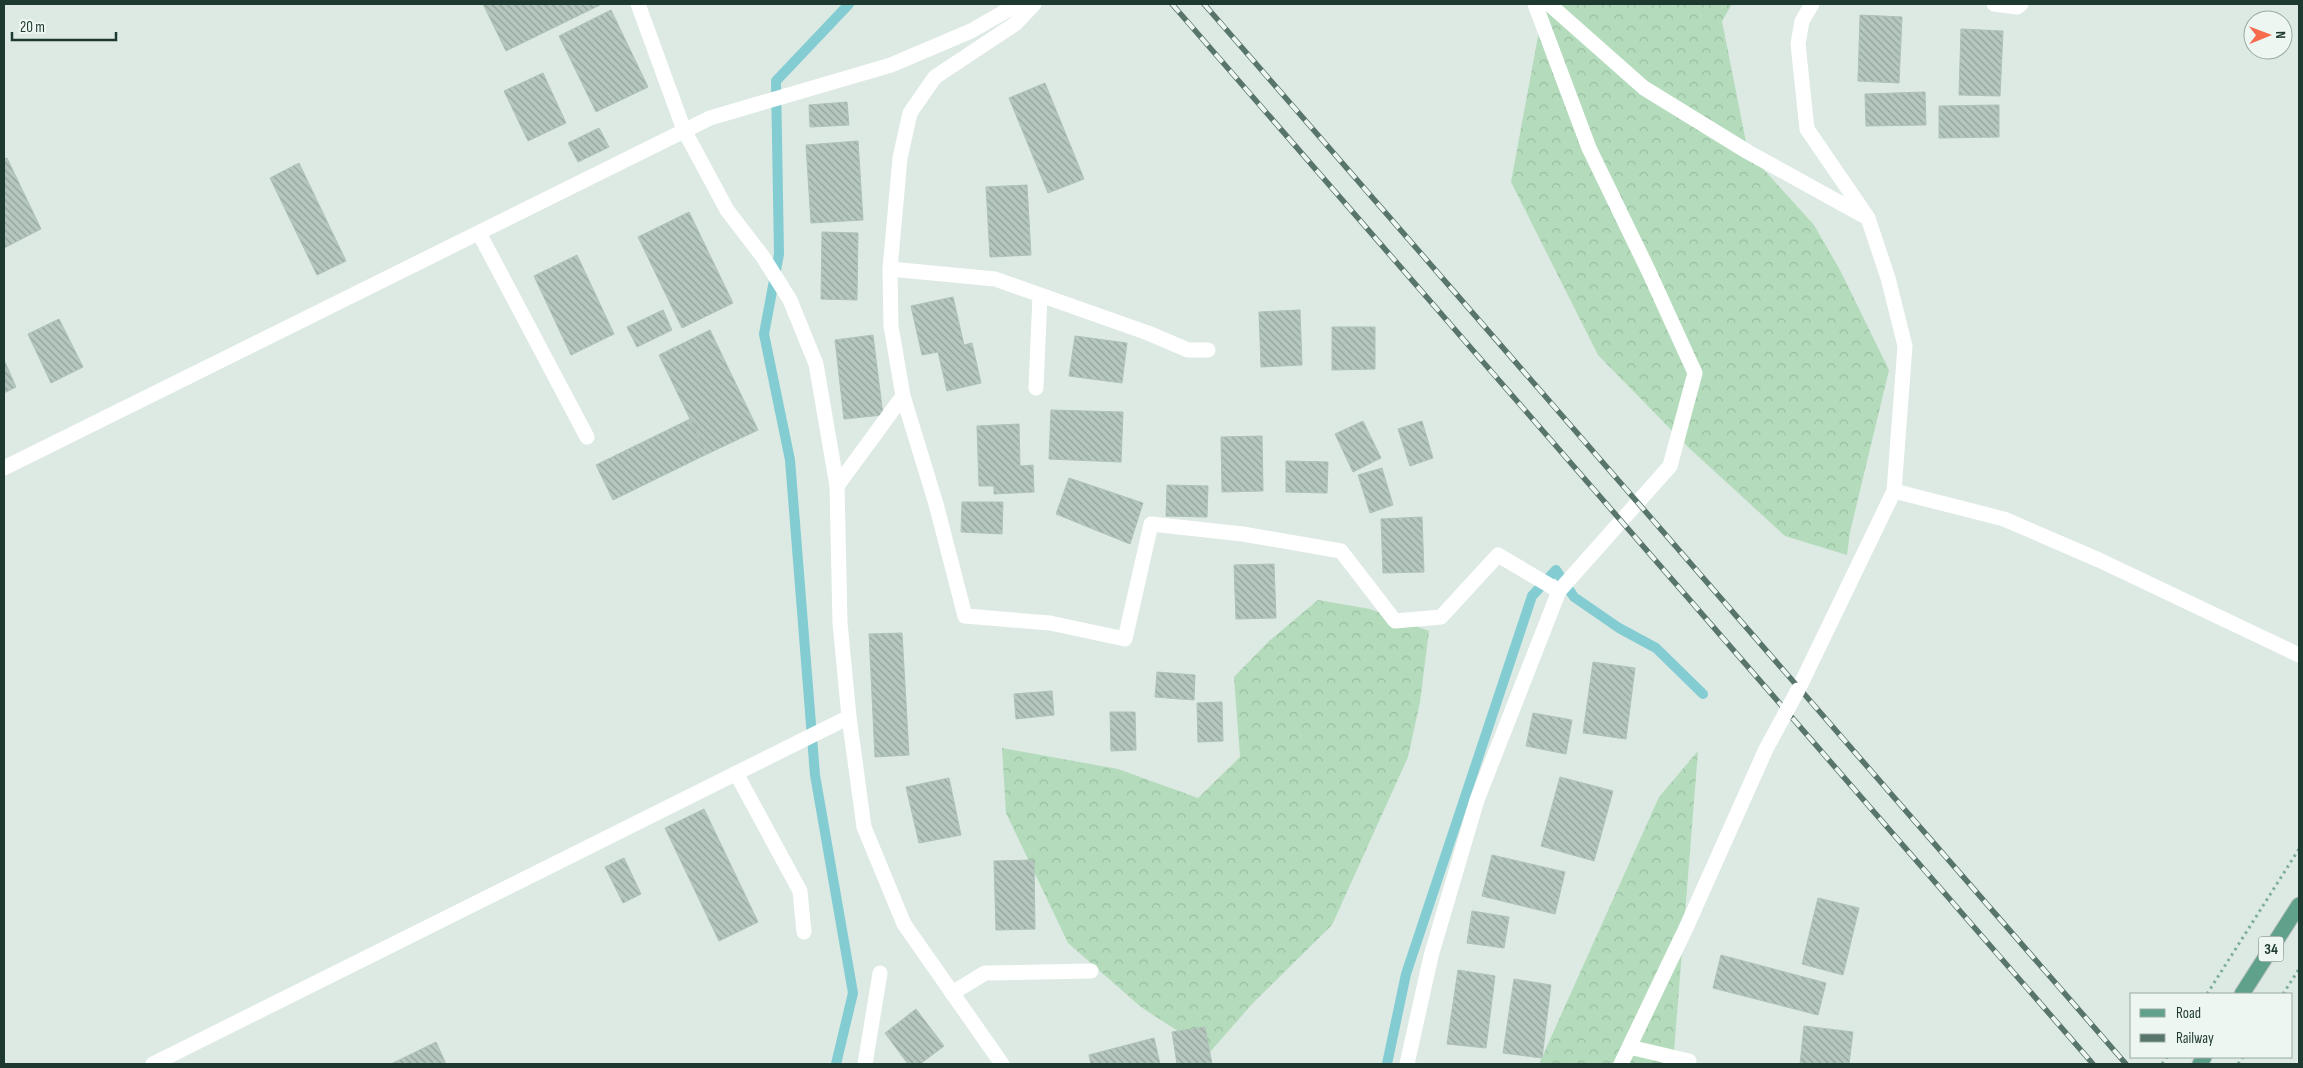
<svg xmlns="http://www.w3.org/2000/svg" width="2303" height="1068" viewBox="0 0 2303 1068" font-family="'Sofia Sans Condensed',sans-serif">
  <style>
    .forest { fill: url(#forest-crowns) }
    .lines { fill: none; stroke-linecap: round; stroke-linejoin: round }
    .stream { stroke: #82ccd2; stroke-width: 10 }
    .building { fill: url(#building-back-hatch); stroke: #afc3b9 }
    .primary-casing { stroke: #bcc4c1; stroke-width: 17 }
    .path { stroke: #7cae9a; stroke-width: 3; stroke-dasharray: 2.5 4; stroke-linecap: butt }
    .minor { stroke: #fff; stroke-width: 15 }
    .tertiary { stroke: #fff; stroke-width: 15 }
    .primary { stroke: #5fa18b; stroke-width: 15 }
    .rail-casing { stroke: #58756b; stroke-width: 5.5 }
    .rail { stroke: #edf6f1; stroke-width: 4; stroke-dasharray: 11; stroke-linecap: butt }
    .minor-bridge { stroke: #fff; stroke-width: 15 }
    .labels { text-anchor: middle; stroke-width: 4; stroke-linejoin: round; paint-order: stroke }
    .shield { fill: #edf6f1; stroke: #5c726a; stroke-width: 1 }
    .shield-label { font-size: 15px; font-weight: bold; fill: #1e3930 }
  </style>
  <defs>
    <pattern id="forest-crowns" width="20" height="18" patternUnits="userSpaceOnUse" patternTransform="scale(1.25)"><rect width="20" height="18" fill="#b4dcbc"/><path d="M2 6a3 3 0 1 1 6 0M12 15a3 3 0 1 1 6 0" fill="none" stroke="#9abea2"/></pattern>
    <pattern id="building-back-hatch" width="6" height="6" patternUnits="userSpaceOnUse" patternTransform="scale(1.25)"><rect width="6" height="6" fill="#b5c7be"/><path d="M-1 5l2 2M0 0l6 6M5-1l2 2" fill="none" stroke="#93a39b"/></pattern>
  </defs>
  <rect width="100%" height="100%" fill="#dde9e3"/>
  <!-- forest -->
  <path class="forest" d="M1544,4H1732L1722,21L1748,152L1814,225L1840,270L1889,370L1850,532L1847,555L1785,536L1688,447L1598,355L1511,182Z
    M1318,600L1370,609L1429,631L1420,702L1408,757L1332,925L1253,1003L1210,1052L1141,1007L1068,943L1006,813L1002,748L1118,769L1198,798L1240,757L1234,677L1269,641Z
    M1698,751L1673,1064H1539L1659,797Z"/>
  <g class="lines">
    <!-- stream -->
    <path class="stream" d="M836,1064L853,993L815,775L790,460L764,334L779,254L776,81L849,4
      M1387,1064L1406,974L1532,596L1556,570L1574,597L1619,628L1656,648L1703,694"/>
  </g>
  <!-- building -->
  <path class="building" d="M483,4H602L506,51Z
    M611,10L648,87L596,112L559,36Z
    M1860,15L1902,17L1899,83L1858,81Z
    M1961,29L2003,31L2000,96L1959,95Z
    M543,73L566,123L528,141L504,91Z
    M1045,83L1084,179L1048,193L1009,98Z
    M1925,92L1926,125L1866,126L1865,94Z
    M847,102L849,125L810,127L809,105Z
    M1999,105V137L1939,138V106Z
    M599,128L609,147L578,162L568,143Z
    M858,141L863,220L811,223L806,145Z
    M7,158L41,229L4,248V159Z
    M299,163L346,261L317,275L270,178Z
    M1027,185L1031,255L990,257L986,187Z
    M689,212L733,303L682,328L638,237Z
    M822,232L858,233L857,300L821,299Z
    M577,255L614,334L571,355L534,276Z
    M953,297L964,345L972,343L981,383L947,391L938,352L922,355L911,306Z
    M663,310L672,330L637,347L627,327Z
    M1300,310L1302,365L1261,367L1259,312Z
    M59,319L83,367L51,383L28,334Z
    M1332,327H1375V369L1332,370Z
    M710,330L758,430L707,454L659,355Z
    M873,335L883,415L844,419L835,340Z
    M1075,336L1127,343L1122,383L1069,376Z
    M4,360L16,387L4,393Z
    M1051,410L1123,412L1121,462L1049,459Z
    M690,419L707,454L613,500L596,465Z
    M1363,421L1381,458L1353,472L1335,434Z
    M1422,421L1433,458L1410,466L1398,429Z
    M1019,424L1020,466L1033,465L1034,492L994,494V486H979L977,426Z
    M1262,436L1263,491L1222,492L1221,437Z
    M1286,461L1328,462L1327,493L1286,492Z
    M1382,468L1393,505L1370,513L1358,475Z
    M1069,478L1143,503L1130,544L1056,514Z
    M1167,485L1208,486L1207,517L1166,516Z
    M962,502H1003L1002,534L961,532Z
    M1422,517L1424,572L1383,573L1381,519Z
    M1274,564L1276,618L1236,619L1234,565Z
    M902,633L909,755L875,757L869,634Z
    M1593,662L1635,668L1626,739L1583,733Z
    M1157,672L1195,675L1194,700L1155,697Z
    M1052,691L1054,715L1016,719L1014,694Z
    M1222,702L1223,741L1198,742L1197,703Z
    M1110,712H1135L1136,750L1111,751Z
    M1533,713L1572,720L1566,754L1526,746Z
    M1560,777L1613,791L1594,861L1541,846Z
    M949,778L961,835L919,843L906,787Z
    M704,809L758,922L719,941L665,828Z
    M1492,855L1565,872L1555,914L1482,896Z
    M624,858L641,894L623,903L605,867Z
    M1034,860L1035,929L996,930L994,861Z
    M1818,898L1859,908L1843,975L1802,964Z
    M1472,911L1509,917L1504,948L1467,943Z
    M1721,955L1826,983L1818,1015L1713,988Z
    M1458,970L1495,976L1486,1048L1447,1044Z
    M1514,979L1551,985L1542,1058L1503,1053Z
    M916,1009L944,1046L920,1064H908L885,1033Z
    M1804,1026L1853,1032L1849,1064H1800Z
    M1205,1027L1212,1064H1177L1172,1032Z
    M1154,1038L1160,1064H1091L1089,1055Z
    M436,1042L446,1064H391Z"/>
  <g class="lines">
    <defs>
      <path id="primary" d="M2242,994L2299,905
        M2200,1064L2204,1057"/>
    </defs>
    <!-- primary casing -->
    <use href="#primary" class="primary-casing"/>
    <!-- path -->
    <path class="path" d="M2207,994L2299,849
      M2283,994L2299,969
      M2162,1064L2167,1057
      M2238,1064L2243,1057"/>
    <!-- minor -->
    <path class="minor" d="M1549,4L1644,88L1748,152L1864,216
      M1994,4L2017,7L2021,4
      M479,233L587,437
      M890,269L995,279L1148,333L1188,350H1208
      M1036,388L1040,295
      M903,396L936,504L965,616L1050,623L1125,639L1151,524L1243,534L1341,551L1395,621L1441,617L1498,555L1559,591
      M4,468L710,118L891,65L971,31L1018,4
      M837,486L903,396L891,326L890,269L900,158L910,113L935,77L1015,24L1034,4
      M1894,491L2004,519L2099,560L2299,655
      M1798,690L1894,491L1905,346L1888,278L1868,218L1807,129L1798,44L1802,21L1812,4
      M736,773L800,891L804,932
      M952,993L985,973L1091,971
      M1629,1047L1689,1061
      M153,1064L849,717
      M865,1064L880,973
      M1407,1064L1431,956L1477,800L1559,591L1670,466L1695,373L1649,272L1589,148L1535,4
      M1621,1064L1686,928L1766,749"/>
    <!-- tertiary -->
    <path class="tertiary" d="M638,4L684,130L727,210L763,257L790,300L816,364L837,486L840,623L849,717L864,827L904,924L1002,1064"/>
    <!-- primary -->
    <use href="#primary" class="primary"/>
    <defs>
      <path id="rail" d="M1172,4L2093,1064
        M1204,4L2126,1064"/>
    </defs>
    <!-- rail casing -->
    <use href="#rail" class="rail-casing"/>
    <!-- rail -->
    <use href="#rail" class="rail"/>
    <!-- minor-bridge -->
    <path class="minor-bridge" d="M1766,749L1798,690"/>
  </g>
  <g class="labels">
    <!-- shield labels -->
    <rect class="shield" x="2258.5" y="936.5" width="25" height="25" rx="4"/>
    <g class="shield-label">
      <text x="2271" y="954">34</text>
    </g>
  </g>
  <!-- border -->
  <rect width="2303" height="1068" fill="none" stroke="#1e3930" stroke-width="10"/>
  <!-- legend -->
  <rect x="2130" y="993" width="162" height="65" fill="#edf6f1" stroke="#9aaaa4"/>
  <rect x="2140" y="1009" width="25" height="8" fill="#5fa18b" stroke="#9aaaa4"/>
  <text x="2176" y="1018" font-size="15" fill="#1e3930">Road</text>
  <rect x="2140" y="1034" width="25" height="8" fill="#58756b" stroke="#9aaaa4"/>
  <text x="2176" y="1043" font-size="15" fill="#1e3930">Railway</text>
  <!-- north arrow -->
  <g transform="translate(2268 35) rotate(89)"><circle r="24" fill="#edf6f1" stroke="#9aaaa4"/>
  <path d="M0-4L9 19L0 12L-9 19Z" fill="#f66a4e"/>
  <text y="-8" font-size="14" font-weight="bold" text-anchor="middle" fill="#1e3930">N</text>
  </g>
  <!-- scale -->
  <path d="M12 32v8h104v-8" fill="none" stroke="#1e3930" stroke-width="2.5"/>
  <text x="20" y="32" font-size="15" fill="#1e3930" stroke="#edf6f1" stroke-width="4" paint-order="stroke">20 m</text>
</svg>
